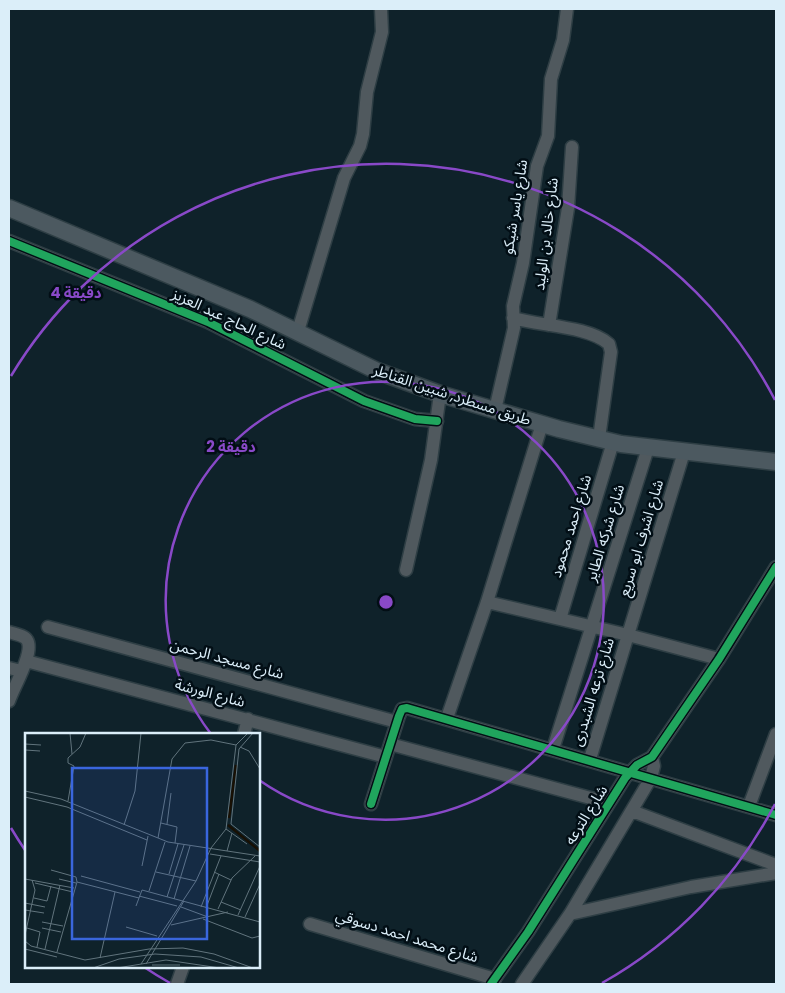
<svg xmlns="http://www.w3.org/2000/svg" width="785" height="993" viewBox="0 0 785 993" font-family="Poppins,'Noto Sans Arabic',sans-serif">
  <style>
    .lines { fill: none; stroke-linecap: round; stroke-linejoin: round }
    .minor-casing { stroke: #2e3e44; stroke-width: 15 }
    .major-casing { stroke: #2e3e44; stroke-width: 19 }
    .minor { stroke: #50595e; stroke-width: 12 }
    .major { stroke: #4c5960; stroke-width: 16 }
    .cycleway-casing { stroke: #020e15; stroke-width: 11 }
    .cycleway { stroke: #20a55d; stroke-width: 8 }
    .ring { fill: none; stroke: #8949c8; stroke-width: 2.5 }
    .labels { text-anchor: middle; stroke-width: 5; stroke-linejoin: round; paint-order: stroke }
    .street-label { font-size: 15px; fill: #dbeef9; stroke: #020e15 }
    .inset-river { fill: none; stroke: #181004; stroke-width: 2.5 }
    .inset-road { fill: none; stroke: #61747d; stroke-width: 1 }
    .view { fill: #3a66dd; fill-opacity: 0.15; stroke: #3a66dd; stroke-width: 2.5 }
    .inset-edge { fill: none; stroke: #dbeef9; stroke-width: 2.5 }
    .centre { fill: #8949c8; stroke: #020e15; stroke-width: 2.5 }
    .ring-label { font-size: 15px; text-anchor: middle; font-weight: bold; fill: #8949c8; stroke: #020e15; stroke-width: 5; stroke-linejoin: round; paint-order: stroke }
  </style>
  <rect width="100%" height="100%" fill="#0f222a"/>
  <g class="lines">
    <defs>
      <path id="minor" d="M9,241L208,322L364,401L415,419L437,421
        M513,318C540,326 589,326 609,344L611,352L599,438
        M549,325L568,208L572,147
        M298,331L344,178L360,146L363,134L367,92L382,32L381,9
        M495,410L514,328L513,306L523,263L537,166L548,136L551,79L563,40L567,9
        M406,570L431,460L440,394
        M487,602L628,635L719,659
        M560,619L613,442
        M48,627L397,722
        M9,632C14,634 24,635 27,640C35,652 13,688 9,701
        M26,661L386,757
        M9,668L21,671
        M447,718L487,602L542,424
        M244,734L248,719
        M390,744L609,803
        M553,749L648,448
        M590,759L684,452
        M371,804L399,716L402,709L407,708L776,815
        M749,806L776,734
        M632,811L776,865
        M570,914L691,887L776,873
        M310,924L495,979
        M177,984L183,967
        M491,984L528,932L625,778L637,765L652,757L719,659L776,567
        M522,984L570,914L651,778L654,766L652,757"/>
      <path id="major" d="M9,208L250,309L377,371L440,394L559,429L621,444L776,462"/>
    </defs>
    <!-- minor casing -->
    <use href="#minor" class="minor-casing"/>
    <!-- major casing -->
    <use href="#major" class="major-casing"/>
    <!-- minor -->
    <use href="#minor" class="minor"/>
    <!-- major -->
    <use href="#major" class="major"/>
    <defs>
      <path id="cycleway" d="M9,241L208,322L364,401L415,419L437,421
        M371,804L399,716L402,709L407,708L776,815
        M491,984L528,932L625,778L637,765L652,757L719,659L776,567"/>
    </defs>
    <!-- cycleway casing -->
    <use href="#cycleway" class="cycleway-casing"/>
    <!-- cycleway -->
    <use href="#cycleway" class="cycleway"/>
  </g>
  <!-- distance rings -->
  <g class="ring">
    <path d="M211 734A219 219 0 1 1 259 780"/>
    <path d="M775 804A438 438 0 0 1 602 983M170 983A438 438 0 0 1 144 967M25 850A438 438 0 0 1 11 828M11 376A438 438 0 0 1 775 400"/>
  </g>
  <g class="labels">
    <!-- street labels -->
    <g class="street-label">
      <text transform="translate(515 207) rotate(-81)" y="5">شارع ياسر شيكو</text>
      <text transform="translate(546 234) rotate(-83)" y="5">شارع خالد بن الوليد</text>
      <text transform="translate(229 319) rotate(25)" y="5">شارع الحاج عبد العزيز</text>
      <text transform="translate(452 395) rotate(18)" y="5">طريق مسطرد, شبين القناطر</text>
      <text transform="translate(571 526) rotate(-73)" y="5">شارع احمد محمود</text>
      <text transform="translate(605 533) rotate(-73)" y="5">شارع شركه الطاير</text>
      <text transform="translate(641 538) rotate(-73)" y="5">شارع اشرف ابو سريع</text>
      <text transform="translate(227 659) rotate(15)" y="5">شارع مسجد الرحمن</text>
      <text transform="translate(593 692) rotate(-73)" y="5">شارع ترعه الشبدرى</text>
      <text transform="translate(210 693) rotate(15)" y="5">شارع الورشة</text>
      <text transform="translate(586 815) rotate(-58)" y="5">شارع الترعه</text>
      <text transform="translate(407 936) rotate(17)" y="5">شارع محمد احمد دسوقي</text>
    </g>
  </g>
  <!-- overview -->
  <g transform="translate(25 733)">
    <rect width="235" height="235" fill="#0f222a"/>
    <path class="inset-river" d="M204,85L211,32M203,92L235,118"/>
    <path class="inset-road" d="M45,0L47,21M228,0L214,16L206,91L235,114M160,10L186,7L211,12M0,11L16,12M215,14L224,18L235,36M0,17L15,18M0,58L36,66L143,109L235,123M0,64L42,74L122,107M43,68L49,33L43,30V25L55,14L61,0M136,90L152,94L150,110M142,91L146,60M99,92L110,58L116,0M201,96L222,111M133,105L147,26L160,10M202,118L207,100M185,121L235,129M117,133L123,103M26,137L51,144L52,149M131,139L171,148M189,139L206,147M144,141L153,111M56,143L115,159M0,146L49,155M34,146L51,150M52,149L114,165M10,150L48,159M124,158L140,109M114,163L152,173M142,164L159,112M9,165L22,168L26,153M149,166L165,113M196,169L216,177M0,170L20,174M111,173L117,157L235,189M156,174L183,184M176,174L196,123M181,175L194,141M193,176L207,145L230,123M0,177L19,180M213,182L235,133M220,184L235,151M178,186L227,205L235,203M17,189L38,193M146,192L203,179M101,194L132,203M2,195L15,199L12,214M17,195L36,199M0,202L10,157L7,147M0,208L6,213L60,227L124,216L158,215L189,221L228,235M0,216L32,224M20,216L35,152M32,219L52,149M75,225L90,159M116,231L171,148L186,115L201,96L211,12L223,0M121,231L159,168M127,232H155M68,235L94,226L130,221L176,224L214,235M92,235L141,227L195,235"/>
    <path class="view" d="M47,35H182V206H47Z"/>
    <rect width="235" height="235" class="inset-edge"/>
  </g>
  <circle cx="386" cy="602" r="8" class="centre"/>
  <g class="ring-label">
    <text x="76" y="298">4 دقيقة</text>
    <text x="231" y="452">2 دقيقة</text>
  </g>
  <!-- border -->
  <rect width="785" height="993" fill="none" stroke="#dbeef9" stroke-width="20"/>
</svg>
